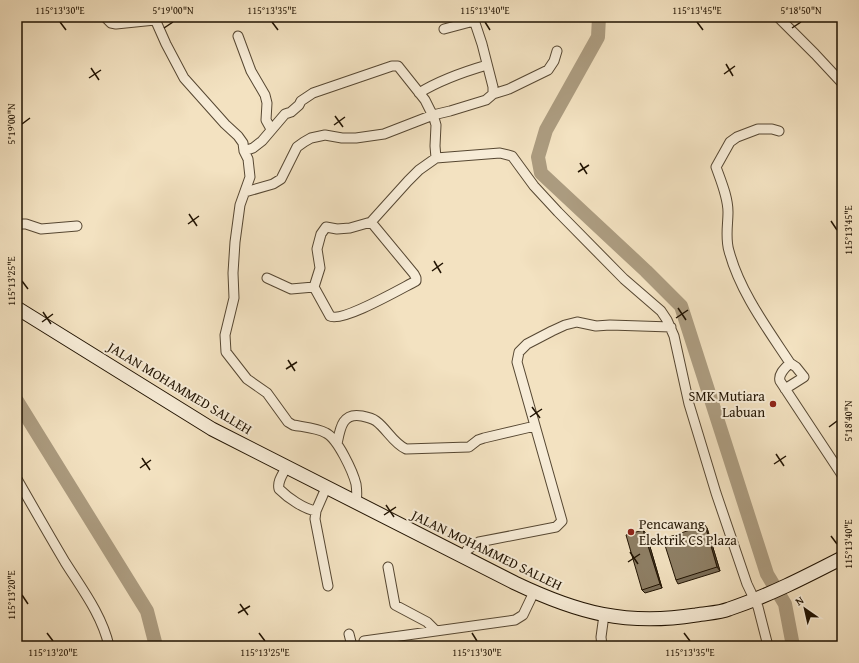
<svg xmlns="http://www.w3.org/2000/svg" width="859" height="663" viewBox="0 0 859 663" font-family="'Gentium Book Plus',serif">
  <style>
    .lines { fill: none; stroke-linecap: round; stroke-linejoin: round }
    .river { stroke: #ac9c80; stroke-width: 14 }
    .minor-casing { stroke: #564732; stroke-width: 11 }
    .secondary-casing { stroke: #211302; stroke-width: 15 }
    .minor { stroke: #f7ecd7; stroke-width: 9 }
    .secondary { stroke: #f7ecd7; stroke-width: 13 }
    .wall { fill: #7a6d57; stroke: #211302 }
    .shaded-wall { fill: #635947; stroke: #211302 }
    .building { fill: #8e7f65; stroke: #211302 }
    .ticks { fill: none; stroke: #211302; stroke-width: 1.5 }
    .poi-dot { fill: #8f2418; stroke: #f7ecd7; stroke-width: 1.5 }
    .labels { text-anchor: middle; stroke-width: 4; stroke-linejoin: round; paint-order: stroke }
    .street-label { font-size: 14px; fill: #211302; stroke: #f7ecd7 }
    .poi-label { font-size: 14px; fill: #211302; stroke: #f7ecd7; text-anchor: end }
    .neatline { fill: none; stroke: #211302; stroke-width: 1.5 }
    .ticks-label { font-size: 10px; text-anchor: middle; fill: #211302 }
  </style>
  <rect width="100%" height="100%" fill="#f3e2c1"/>
  <filter id="stains"><feTurbulence type="fractalNoise" baseFrequency=".005" numOctaves="4"/><feColorMatrix values="0 0 0 0 .2 0 0 0 0 .09 0 0 0 0 .02 0 0 0 .5 -.17"/></filter>
  <radialGradient id="worn" r=".72"><stop offset=".6" stop-color="#630" stop-opacity="0"/><stop offset="1" stop-color="#630" stop-opacity=".3"/></radialGradient>
  <g class="lines">
    <!-- river -->
    <path class="river" d="M599,17L598,37L546,130L538,157L541,173L646,271L681,306L767,574L785,604L793,646
      M17,401L147,611L156,646"/>
    <defs>
      <path id="minor" d="M105,17L111,23L116,24L155,20
        M154,17L166,44L184,78L225,124L238,136L243,143L244,151L248,159L250,177L240,205L235,242L233,273L234,298L225,335L226,352L247,379L267,393L288,422L293,425C303,427 317,428 326,433C338,439 353,472 356,484C357,491 357,497 356,503
        M473,17L482,44L493,87V94
        M778,17L815,54L842,83
        M444,29L474,21
        M238,36L251,71L265,95L267,103L266,120L271,129
        M419,93C440,80 463,72 487,65
        M779,131L772,129H758L737,137L730,142L716,167C721,181 728,197 728,212C728,225 725,238 729,251C740,292 767,328 790,363C785,368 778,374 780,381L842,475
        M244,151L253,148L262,141L285,114L291,112L299,105L301,101L313,93L392,66H398L425,100L434,118L436,125L435,146L436,158
        M245,192L273,184L281,179L297,147L304,142L311,138L325,135L342,138H356L384,134L433,115L450,111L486,100L493,94L509,89L548,70L554,61L557,51
        M17,224H26L41,229L77,226
        M267,278L291,289L314,287L330,316C342,323 402,288 416,281V278L414,274L371,222
        M314,287L320,268L317,249L321,234L326,227L337,229L350,228L371,222L408,181L419,170L436,158L500,153L512,156L534,186L558,212L624,279L661,311L667,320L674,336L689,404L716,493L747,584L758,607L768,646
        M785,389L804,377L796,367L790,363
        M337,444C340,429 342,412 362,416C367,417 372,418 376,421C387,429 393,443 406,449L469,447L478,440L484,438L535,426
        M287,466C283,474 277,481 279,489C288,498 304,509 316,511L315,519L328,586
        M17,479C33,507 49,535 65,562C82,589 102,615 109,646
        M316,511L326,488
        M463,558L467,550L479,542L556,527L562,521L517,362L519,352L527,344L552,331L565,325L577,322L596,326L610,325L671,327
        M388,567L395,605L427,622L436,631
        M349,634L352,646
        M364,641L515,620L523,615L534,592
        M602,646L601,637L604,615"/>
      <path id="secondary" d="M17,308L212,429L515,583C578,613 626,626 696,615C707,613 719,613 729,609C768,596 805,577 842,558"/>
    </defs>
    <!-- minor casing -->
    <use href="#minor" class="minor-casing"/>
    <!-- secondary casing -->
    <use href="#secondary" class="secondary-casing"/>
    <!-- minor -->
    <use href="#minor" class="minor"/>
    <!-- secondary -->
    <use href="#secondary" class="secondary"/>
  </g>
  <!-- wall -->
  <path class="wall" d="M707,528L720,571L678,584L676,580Z
    M643,530L646,533L662,588L645,593L642,590Z"/>
  <!-- shaded-wall -->
  <path class="shaded-wall" d="M705,525L707,528L720,571L717,567Z
    M643,530L646,533L662,588L660,584Z"/>
  <!-- building -->
  <path class="building" d="M705,525L717,567L676,580L663,539Z
    M643,530L660,584L642,590L626,535Z"/>
  <!-- ticks -->
  <path class="ticks" d="M60,22L66,30M272,22L278,30M485,22L490,30M697,22L703,30M164,28L173,22M792,28L801,22M726,64L733,76M91,68L99,80M724,74L735,66M89,78L101,70M335,116L343,127M22,124L30,118M334,125L345,117M580,163L587,174M578,172L589,165M189,214L197,226M831,221L837,230M188,224L199,216M434,261L441,273M432,271L443,263M22,281L28,289M678,308L686,320M43,312L51,324M676,318L688,310M42,322L53,314M288,360L295,371M286,369L297,362M532,407L540,418M530,417L542,409M829,427L837,421M776,454L784,466M142,458L150,470M774,464L786,456M140,468L151,460M386,505L394,517M384,515L396,507M831,536L837,544M630,552L638,564M628,562L640,554M22,595L28,604M240,604L248,615M238,613L250,606M47,633L53,641M259,633L265,641M472,633L477,641M684,633L690,641"/>
  <!-- markers -->
  <g class="poi-dot">
    <circle cx="773" cy="404" r="4"/>
    <circle cx="631" cy="532" r="4"/>
  </g>
  <g class="labels">
    <!-- street labels -->
    <g class="street-label">
      <text transform="translate(180 388) rotate(31)" y="5">JALAN MOHAMMED SALLEH</text>
      <text transform="translate(487 550) rotate(26)" y="5">JALAN MOHAMMED SALLEH</text>
    </g>
    <!-- poi labels -->
    <g class="poi-label">
      <text x="765" y="401">SMK Mutiara<tspan x="765" dy="16">Labuan</tspan></text>
      <text x="639" y="529" text-anchor="start">Pencawang<tspan x="639" dy="16">Elektrik CS Plaza</tspan></text>
    </g>
  </g>
  <!-- margin -->
  <rect width="859" height="663" fill="none" stroke="#f3e2c1" stroke-width="44"/>
  <!-- north arrow -->
  <g transform="translate(805 609) rotate(326)" stroke="#f7ecd7" stroke-width="3" paint-order="stroke">
  <path d="M0-3L7 15L0 10L-7 15Z" fill="#211302"/>
  <text y="-6" font-size="11" font-weight="bold" text-anchor="middle" fill="#211302">N</text>
  </g>
  <rect x="22" y="22" width="815" height="619" class="neatline"/>
  <g class="ticks-label">
    <text x="60" y="14">115°13'30"E</text>
    <text x="173" y="14">5°19'00"N</text>
    <text x="272" y="14">115°13'35"E</text>
    <text x="485" y="14">115°13'40"E</text>
    <text x="697" y="14">115°13'45"E</text>
    <text x="801" y="14">5°18'50"N</text>
    <text transform="translate(11 124) rotate(-90)" y="4">5°19'00"N</text>
    <text transform="translate(848 230) rotate(-90)" y="4">115°13'45"E</text>
    <text transform="translate(11 281) rotate(-90)" y="4">115°13'25"E</text>
    <text transform="translate(848 421) rotate(-90)" y="4">5°18'40"N</text>
    <text transform="translate(848 544) rotate(-90)" y="4">115°13'40"E</text>
    <text transform="translate(11 595) rotate(-90)" y="4">115°13'20"E</text>
    <text x="53" y="656">115°13'20"E</text>
    <text x="265" y="656">115°13'25"E</text>
    <text x="477" y="656">115°13'30"E</text>
    <text x="690" y="656">115°13'35"E</text>
  </g>
  <rect width="100%" height="100%" filter="url(#stains)"/>
  <rect width="100%" height="100%" fill="url(#worn)"/>
</svg>
